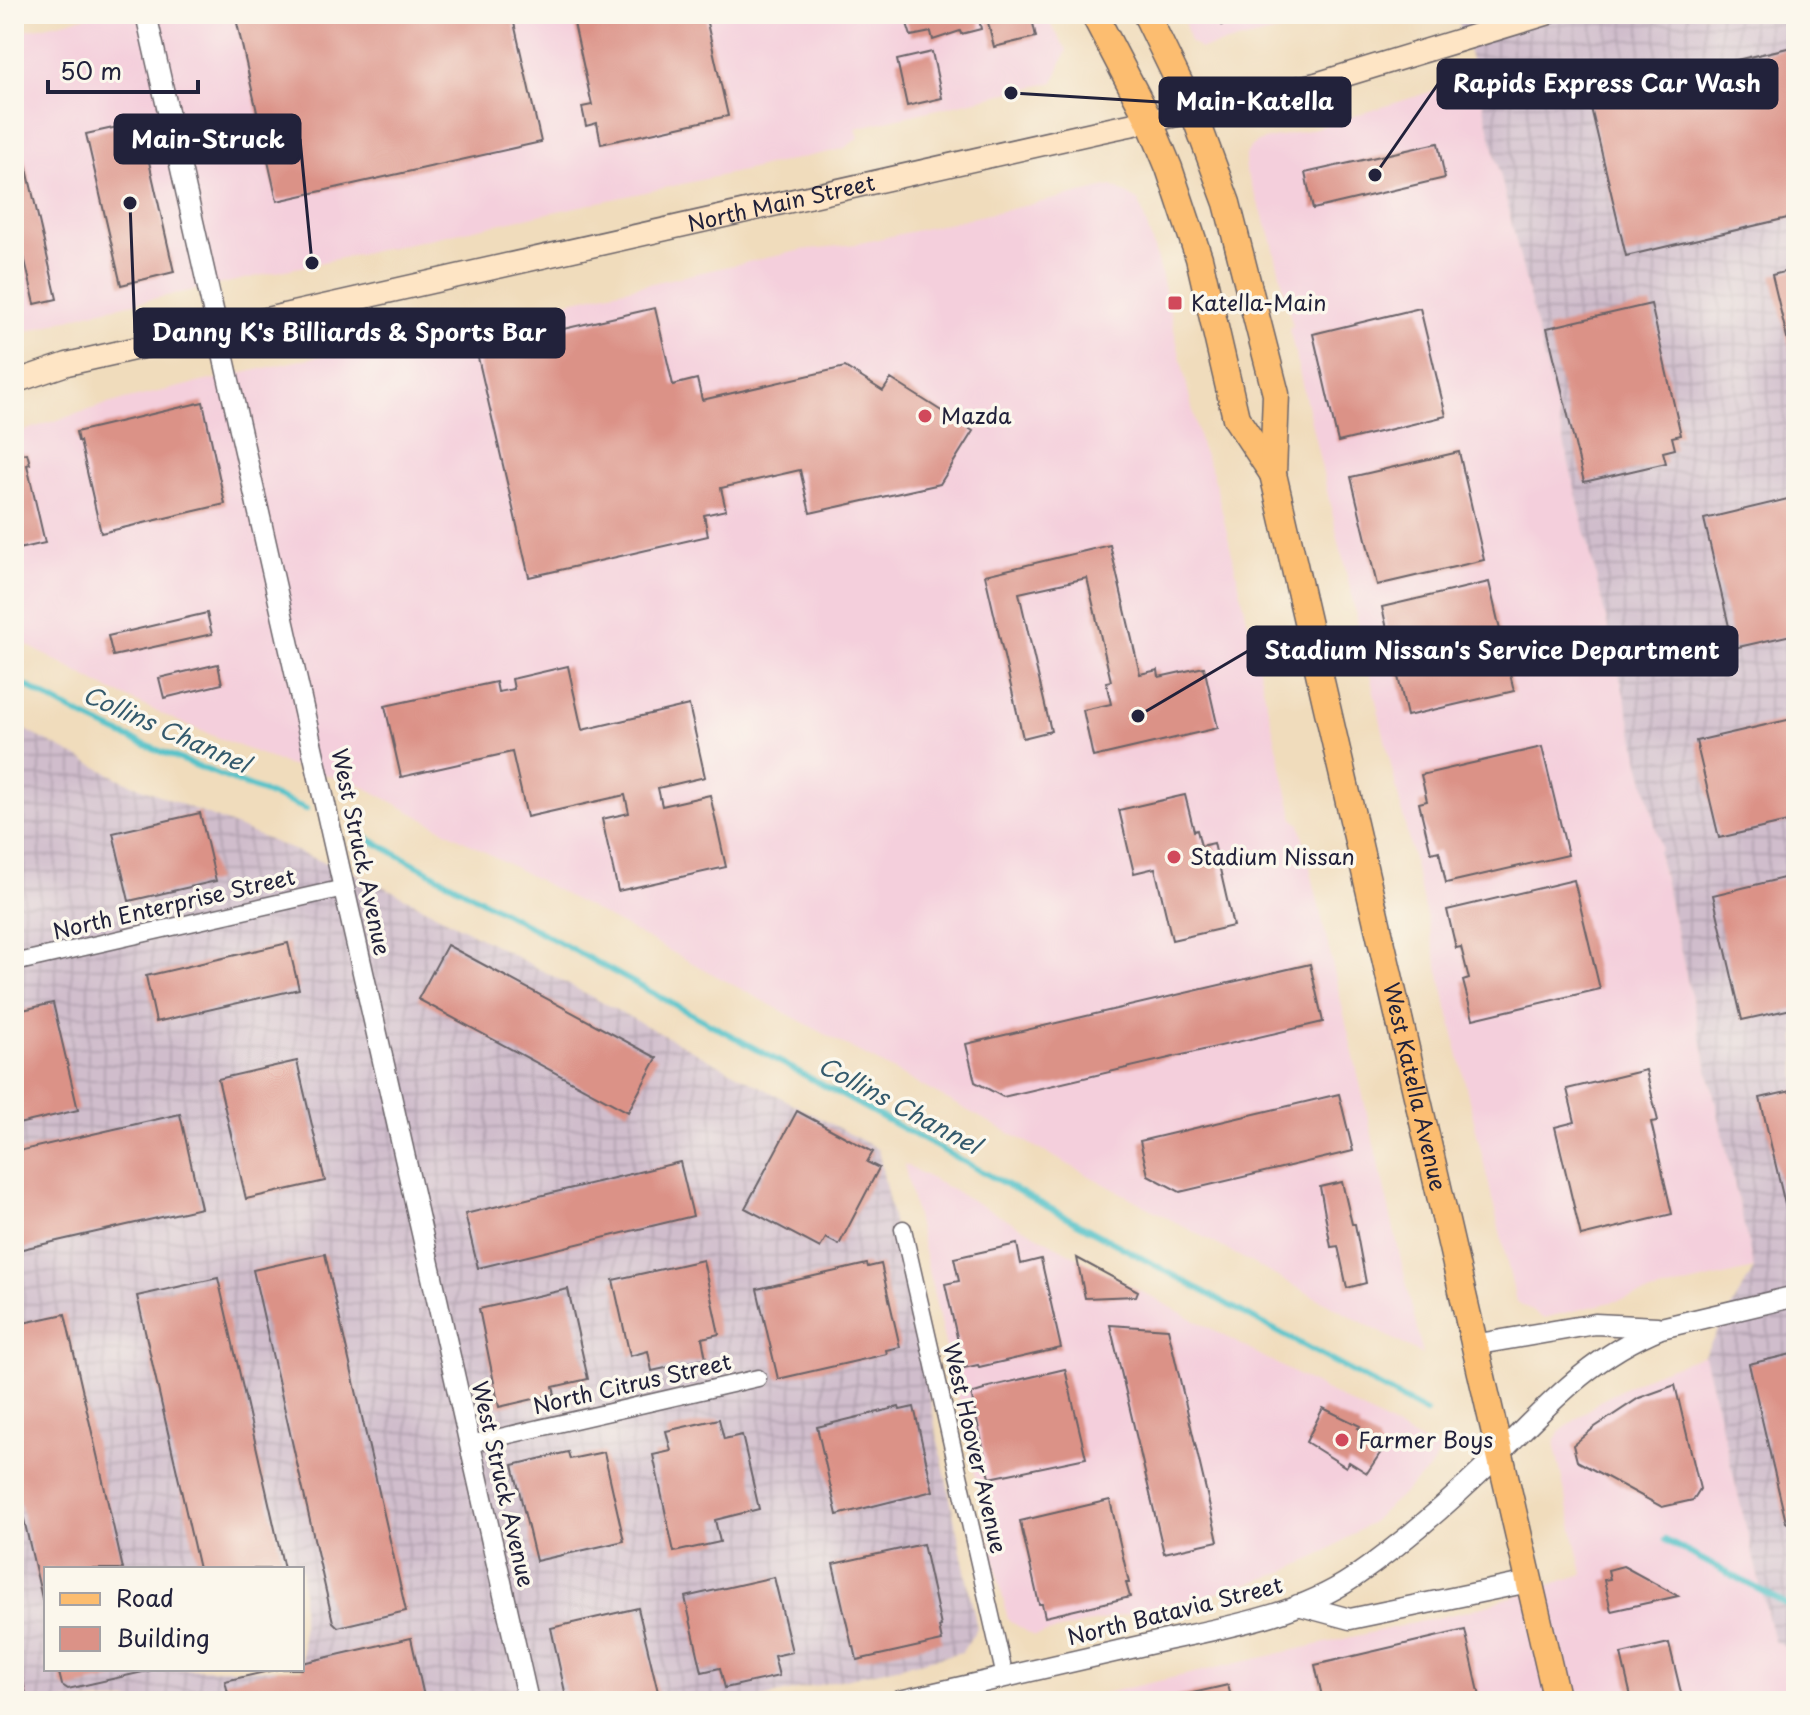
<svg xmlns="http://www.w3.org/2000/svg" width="1810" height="1715" viewBox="0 0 1810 1715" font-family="'Playpen Sans',sans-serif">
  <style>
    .built { fill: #f4cfdc }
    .industrial { fill: url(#industrial-grid); fill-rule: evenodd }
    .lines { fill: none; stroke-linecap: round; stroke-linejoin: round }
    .stream { stroke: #54c2c9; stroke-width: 6 }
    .building { fill: #db9287 }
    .minor-casing { stroke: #6a6368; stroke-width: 19 }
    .tertiary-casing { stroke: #6a6368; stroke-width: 23 }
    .secondary-casing { stroke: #6a6368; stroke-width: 25 }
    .primary-casing { stroke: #6a6368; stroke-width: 29 }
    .minor { stroke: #fff; stroke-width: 16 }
    .tertiary { stroke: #fff; stroke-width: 20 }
    .secondary { stroke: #fee5c5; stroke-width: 22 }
    .primary { stroke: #fcbd6f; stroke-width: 26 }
    .poi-dot { fill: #d1495b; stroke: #fbf7ec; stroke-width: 3 }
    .labels { text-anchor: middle; stroke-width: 7; stroke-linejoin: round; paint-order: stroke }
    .street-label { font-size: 22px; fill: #22223b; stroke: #fbf7ec }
    .poi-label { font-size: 22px; fill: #22223b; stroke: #fbf7ec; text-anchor: start }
    .water-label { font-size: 24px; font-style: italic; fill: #345a6d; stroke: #fbf7ec }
    .leader { fill: none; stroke: #22223b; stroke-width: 3 }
    .callout-dot { fill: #22223b; stroke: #fbf7ec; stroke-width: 3 }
    .callout { fill: #22223b; stroke: #22223b; stroke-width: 3 }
    .callout-label { font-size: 24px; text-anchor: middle; font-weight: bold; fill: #fff }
  </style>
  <defs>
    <pattern id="industrial-grid" width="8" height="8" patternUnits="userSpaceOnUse" patternTransform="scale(2)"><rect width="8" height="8" fill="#d0bdcc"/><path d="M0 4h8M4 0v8" fill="none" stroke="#b2a2b0"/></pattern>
  </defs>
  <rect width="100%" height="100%" fill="#fbf7ec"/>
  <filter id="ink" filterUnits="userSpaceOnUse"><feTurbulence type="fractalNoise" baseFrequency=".0125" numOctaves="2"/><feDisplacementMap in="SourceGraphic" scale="16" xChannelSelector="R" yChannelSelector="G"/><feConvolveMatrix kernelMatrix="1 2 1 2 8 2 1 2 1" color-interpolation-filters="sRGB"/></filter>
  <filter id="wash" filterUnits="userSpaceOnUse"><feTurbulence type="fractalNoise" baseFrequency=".006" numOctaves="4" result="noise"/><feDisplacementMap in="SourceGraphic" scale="32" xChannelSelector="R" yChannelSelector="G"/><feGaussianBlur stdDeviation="1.8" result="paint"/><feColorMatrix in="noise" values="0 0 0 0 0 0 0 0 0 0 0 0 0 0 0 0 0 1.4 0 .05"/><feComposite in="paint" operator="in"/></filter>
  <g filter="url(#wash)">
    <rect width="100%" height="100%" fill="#f0dcbc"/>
    <!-- built -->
    <path class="built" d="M98,14H1044L1067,50L1054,82L856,128L859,138L843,149L88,313L14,336V33Z
      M1182,14H1343L1304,26L1200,49L1190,42Z
      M1477,77L1661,849L1658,853L1754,1269L1543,1318L1516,1301L1289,328L1293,327L1271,237L1245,169V156L1251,146L1260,141L1316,128Z
      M1112,186L1139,201L1160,268L1201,447L1213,473L1294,819L1300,824L1423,1355L357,783L287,765L184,724L106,688L14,638V434L107,404L188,385L802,250L856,244Z
      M904,1164L1441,1452L1428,1471L1369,1524L1320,1555L1282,1573L1225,1591L1034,1636L1008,1620Z
      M1704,1355L1774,1641L1796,1653V1701H1070L1471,1610L1583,1574L1555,1447L1556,1439L1562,1430L1598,1402L1647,1376Z"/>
    <!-- industrial -->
    <path class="industrial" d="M1456,14H1796V1653L1774,1641L1704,1355L1754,1269L1658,852L1661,849L1477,77Z
      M14,724L120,779L310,857L370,879L878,1149L977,1628L962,1652L749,1701H14ZM46,1569H302V1669H46Z"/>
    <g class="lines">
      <!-- stream -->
      <path class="stream" d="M14,678C104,735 208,769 306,809
        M354,831L1426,1412
        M1665,1540L1796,1609"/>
    </g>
    <g id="blocks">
      <!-- building -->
      <path class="building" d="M235,14H512L541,142L277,201Z
        M572,14H705L728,116L601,144L597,123L586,126L582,107L592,105Z
        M904,14H978L981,29L961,34L960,31L933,40L931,32L911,36Z
        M986,14H1031L1036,37L994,47Z
        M1219,14H1265V15L1222,25Z
        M1796,46V216L1626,256L1588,95Z
        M932,52L942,98L907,106L897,60Z
        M15,117L57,299L35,304L14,213Z
        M140,122L174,272L121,285L86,134Z
        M1438,143L1445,178L1313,209L1305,173Z
        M1796,269V370L1795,371L1772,275Z
        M1651,304L1681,435L1672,437L1675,449L1663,452L1666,463L1584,482L1547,328Z
        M655,308L673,385L697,379L702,400L845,367L883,391L891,379L973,431L940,484L810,513L800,470L721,488L726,510L704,515L708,536L529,577L476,349Z
        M1420,308L1446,416L1338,442L1313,334Z
        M203,402L225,504L101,533L80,441H78L76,432Z
        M21,452L22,454L27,453L30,464L27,465L45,543L14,550V453Z
        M1459,452L1484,560L1377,585L1351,477Z
        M1796,497V634L1734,648L1704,519Z
        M1110,545L1140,674L1158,670L1159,677L1204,667L1218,728L1093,757L1083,710L1111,704L1106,682L1111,681L1087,578L1019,593L1051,731L1023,738L985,575Z
        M1489,582L1514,691L1407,716L1382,607Z
        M207,613L212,634L113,656L108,636Z
        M218,664L222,684L164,698L159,678Z
        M568,666L582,730L689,705L705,777L658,788L662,806L710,795L726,867L618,891L602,819L629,813L625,795L527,817L512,752L401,777L385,706L496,682L498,692L514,689L512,679Z
        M1796,718V820L1719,838L1696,741Z
        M1542,747L1568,855L1446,883L1439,851L1431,853L1419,803L1427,801L1421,775Z
        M1185,795L1194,831L1197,830L1201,846L1214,843L1233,926L1172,940L1155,868L1134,873L1119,810Z
        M200,813L216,881L129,901L113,833Z
        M1796,875V1008L1742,1020L1713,895Z
        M1574,880L1600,989L1473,1019L1463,981L1469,979L1461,947L1456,948L1447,910Z
        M288,943L299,989L156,1022L146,976Z
        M447,945L657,1058L628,1112L418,999Z
        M1310,964L1323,1022L1003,1097L975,1082L966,1044Z
        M53,1003L78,1110L14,1125V1012Z
        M297,1061L325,1181L246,1199L218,1079Z
        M1646,1070L1658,1121L1651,1122L1672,1214L1581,1236L1555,1127L1575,1122L1567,1089Z
        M1796,1090V1225L1790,1226L1760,1098Z
        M1339,1094L1353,1151L1180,1192L1148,1175L1140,1141Z
        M797,1111L873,1152L867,1162L879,1168L839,1245L826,1238L820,1248L745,1208Z
        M180,1114L201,1208L18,1250L14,1233V1152Z
        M680,1162L693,1216L478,1268L465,1214Z
        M1342,1182L1352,1224H1355L1366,1283L1347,1288L1338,1246L1331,1247L1320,1187Z
        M1017,1244L1021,1264L1041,1259L1061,1348L979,1367L978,1365L964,1368L945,1284L959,1281L954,1258Z
        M325,1254L406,1611L338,1627L333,1622L253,1270Z
        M1077,1258L1138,1291L1136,1296L1085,1298Z
        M703,1260L719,1334L702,1338L706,1359L652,1371L648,1351L630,1356L613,1280Z
        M867,1264L868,1267L881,1264L900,1347L886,1350L887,1354L778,1379L757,1289Z
        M218,1278L284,1569H199L137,1296Z
        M568,1289L588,1379L553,1387L555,1394L499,1407L479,1309Z
        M65,1314L123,1569H46L45,1611L14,1476V1325Z
        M1110,1325L1168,1329L1218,1541L1164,1553Z
        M1796,1353V1528L1786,1522L1749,1364Z
        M1065,1369L1086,1458L990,1478L971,1394L984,1390V1388Z
        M1675,1385L1700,1489L1693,1500L1662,1507L1577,1461L1573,1445L1595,1427L1639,1398Z
        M899,1407L900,1410L914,1407L933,1491L837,1515L817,1427Z
        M1323,1408L1360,1426L1358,1428L1377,1439L1380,1447L1383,1449L1367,1473L1349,1462L1346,1467L1306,1442Z
        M719,1419L724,1439L742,1435L759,1509L715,1520L720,1542L674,1552L653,1455L671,1451L666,1431Z
        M568,1452L570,1459L604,1452L624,1541L536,1561L513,1465Z
        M1110,1500L1129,1583H1126L1130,1597L1045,1617L1042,1604H1039L1020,1521Z
        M923,1544L941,1626L939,1627L942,1641L857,1660L854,1646H852L833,1564Z
        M1623,1566L1678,1596L1611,1611L1604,1580L1610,1579L1608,1570Z
        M774,1577L792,1652L774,1656L779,1676L725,1688L720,1668L702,1672L685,1597Z
        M638,1608L659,1696L636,1701H567L551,1628Z
        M1465,1630L1481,1701H1323L1315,1665Z
        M411,1638L425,1701H230L225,1681L278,1669H302V1663Z
        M1669,1643L1683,1701H1632L1621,1654Z
        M14,1647L26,1694L23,1700L17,1701H14Z
        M58,1669H152V1670L68,1689L62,1685Z
        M1228,1685L1232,1701H1176L1175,1697Z"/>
    </g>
  </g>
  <g filter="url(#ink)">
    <use href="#blocks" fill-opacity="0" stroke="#6a6368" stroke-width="2"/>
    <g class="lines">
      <defs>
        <path id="minor" d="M14,963L344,888
          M903,1229L1005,1677
          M470,1444L758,1378"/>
        <path id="tertiary" d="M146,14L528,1701
          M1473,1345L1595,1324L1657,1327
          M1298,1605L1350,1619L1529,1582
          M900,1701C984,1682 1068,1663 1153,1643C1220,1628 1295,1617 1353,1578C1405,1542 1451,1501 1496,1457C1547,1406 1591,1356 1661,1328L1796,1296"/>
        <g id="secondary">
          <path id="s1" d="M14,382L67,364L1101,131L1225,105L1316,84L1546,14"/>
        </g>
        <g id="primary">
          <path d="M1094,14L1149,120L1169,168L1199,258L1236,418L1273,474"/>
          <path id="s2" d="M1146,14L1193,111L1227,203L1276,394L1273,474L1557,1701"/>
        </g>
      </defs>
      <!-- minor casing -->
      <use href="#minor" class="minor-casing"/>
      <!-- tertiary casing -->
      <use href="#tertiary" class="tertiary-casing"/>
      <!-- secondary casing -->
      <use href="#secondary" class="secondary-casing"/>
      <!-- primary casing -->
      <use href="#primary" class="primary-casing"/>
      <!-- minor -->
      <use href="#minor" class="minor"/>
      <!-- tertiary -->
      <use href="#tertiary" class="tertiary"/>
      <!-- secondary -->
      <use href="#secondary" class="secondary"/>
      <!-- primary -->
      <use href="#primary" class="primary"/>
    </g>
  </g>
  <!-- markers -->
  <g class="poi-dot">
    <rect x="1167" y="295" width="16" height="16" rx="4"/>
    <circle cx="925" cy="416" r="8"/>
    <circle cx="1174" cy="857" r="8"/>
    <circle cx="1342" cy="1440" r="8"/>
  </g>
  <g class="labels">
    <!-- street labels -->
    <g class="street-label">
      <text dy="8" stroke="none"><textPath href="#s1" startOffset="788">North Main Street</textPath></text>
      <text transform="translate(361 852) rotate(78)" y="8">West Struck Avenue</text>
      <text transform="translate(174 904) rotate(-13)" y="8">North Enterprise Street</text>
      <text dy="8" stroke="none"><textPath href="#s2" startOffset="1112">West Katella Avenue</textPath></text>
      <text transform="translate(632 1384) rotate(-13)" y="8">North Citrus Street</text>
      <text transform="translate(975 1448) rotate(77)" y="8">West Hoover Avenue</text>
      <text transform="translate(503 1484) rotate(77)" y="8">West Struck Avenue</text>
      <text transform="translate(1175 1611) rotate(-14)" y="8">North Batavia Street</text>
    </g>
    <!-- poi labels -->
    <g class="poi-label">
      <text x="1191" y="311">Katella-Main</text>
      <text x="941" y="424">Mazda</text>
      <text x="1190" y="865">Stadium Nissan</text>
      <text x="1358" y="1448">Farmer Boys</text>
    </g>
    <!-- water labels -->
    <g class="water-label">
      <text transform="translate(166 730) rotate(24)" y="8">Collins Channel</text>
      <text transform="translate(899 1106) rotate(28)" y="8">Collins Channel</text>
    </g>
  </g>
  <!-- callouts -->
  <path class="leader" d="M1375 175L1438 84M1011 93L1160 102M312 263L300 139M130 203L135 333M1138 716L1248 651"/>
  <g class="callout-dot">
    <circle cx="1375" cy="175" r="8"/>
    <circle cx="1011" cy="93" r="8"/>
    <circle cx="312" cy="263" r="8"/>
    <circle cx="130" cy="203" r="8"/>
    <circle cx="1138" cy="716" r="8"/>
  </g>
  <g class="callout">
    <rect x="1438" y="60" width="339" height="48" rx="8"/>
    <rect x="1160" y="78" width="190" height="48" rx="8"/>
    <rect x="115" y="115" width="185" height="48" rx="8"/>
    <rect x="135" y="309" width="429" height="48" rx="8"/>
    <rect x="1248" y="627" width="489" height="48" rx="8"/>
  </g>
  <g class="callout-label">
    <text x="1607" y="92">Rapids Express Car Wash</text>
    <text x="1255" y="110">Main-Katella</text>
    <text x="208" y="148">Main-Struck</text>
    <text x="349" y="341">Danny K's Billiards &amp; Sports Bar</text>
    <text x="1492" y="659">Stadium Nissan's Service Department</text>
  </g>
  <!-- margin -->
  <rect width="1810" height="1715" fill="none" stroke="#fbf7ec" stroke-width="48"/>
  <!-- legend -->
  <rect x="44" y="1567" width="260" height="104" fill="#fbf7ec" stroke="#a4a2a5" stroke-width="2"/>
  <rect x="60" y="1593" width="40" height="12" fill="#fcbd6f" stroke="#a4a2a5" stroke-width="2"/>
  <text x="116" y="1607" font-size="24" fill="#22223b">Road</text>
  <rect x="60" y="1627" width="40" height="24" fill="#db9287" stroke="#a4a2a5" stroke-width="2"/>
  <text x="116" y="1647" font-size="24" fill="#22223b">Building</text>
  <!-- scale -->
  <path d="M48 80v12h150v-12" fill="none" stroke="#22223b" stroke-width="4"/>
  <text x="60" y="80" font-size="24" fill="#22223b" stroke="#fbf7ec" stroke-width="6" paint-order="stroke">50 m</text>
</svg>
